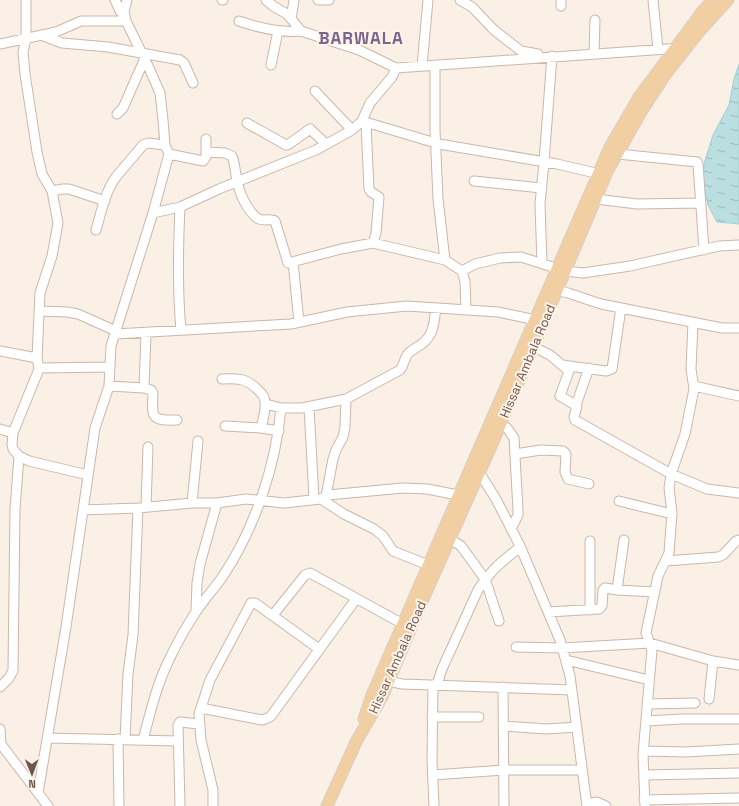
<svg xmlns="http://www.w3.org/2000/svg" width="739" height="806" viewBox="0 0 739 806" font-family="'Space Grotesk',sans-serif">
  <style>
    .water { fill: url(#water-ripples); stroke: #a3cfd2 }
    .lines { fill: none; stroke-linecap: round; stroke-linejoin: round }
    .minor-casing { stroke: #cab7ac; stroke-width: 11 }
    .major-casing { stroke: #d7d0cd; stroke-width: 13 }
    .minor { stroke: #fff; stroke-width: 9 }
    .major { stroke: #f2cea3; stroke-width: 11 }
    .labels { text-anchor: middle; stroke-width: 4; stroke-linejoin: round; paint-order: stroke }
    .street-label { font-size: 13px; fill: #70564d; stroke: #fdf4ea }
    .district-label { font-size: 17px; font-weight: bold; letter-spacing: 1px; fill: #7b658c; stroke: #fdf4ea }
  </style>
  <defs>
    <pattern id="water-ripples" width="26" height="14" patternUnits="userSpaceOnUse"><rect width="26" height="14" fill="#bbdfe1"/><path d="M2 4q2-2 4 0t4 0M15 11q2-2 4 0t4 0" fill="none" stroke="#9cb8b9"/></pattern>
  </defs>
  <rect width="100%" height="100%" fill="#faf0e5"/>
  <!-- water -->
  <path class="water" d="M739,64V224L717,222L708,205L703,182L704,164L713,135L729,105L734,79Z"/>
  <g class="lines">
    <defs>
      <path id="minor" d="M26,0V39L23,52L25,74L37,152L42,174L52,191L58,223L52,256L40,293L37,358L39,369L13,433L12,445L13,449L19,456L29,461L88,475
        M115,0L120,11L125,16
        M222,0H223
        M266,0L273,6L287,14L301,31L359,50L396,68L681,48
        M318,0H329
        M460,0L472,7L494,30L521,51L538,54
        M653,0L658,49
        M561,6V0
        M291,19L294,0
        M239,21C259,28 279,33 301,31
        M41,35L62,43L108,47L180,60L184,63L193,83
        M0,44L56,32L81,21H126
        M594,54L595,20
        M271,65L278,31
        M435,65V130L438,199L445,260L462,271L465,282L466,310
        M422,66L428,0
        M315,91L352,130
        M117,114L123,108L145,58
        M362,121L439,144L557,164L604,175
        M247,123L286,145L289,144L310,129L326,144
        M366,123L369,189L371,192L379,197L376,233L373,243
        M206,152L225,153L232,156C235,163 235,172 237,180C239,193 247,210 257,218C262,222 270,218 275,221L288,263L341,249L373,243L445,260
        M169,154L203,161L206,157V139
        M618,154L697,162L698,164L704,250
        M474,181L541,188
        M52,191L63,189H69L105,201
        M596,199L637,204L701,203
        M180,207C178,250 177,288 181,330
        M153,213L180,207L219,189L316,150L352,130L362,121L370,103L392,77L396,68
        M96,230C101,213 105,192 116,177L143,145L148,143L165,145
        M293,262L299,322
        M542,263L540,204L544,162L552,56
        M462,271L475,264L500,258L521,257L565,271L583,273L630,266L719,246L739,245
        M551,289L568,293L601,304L722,328H739
        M40,311L67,312L78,314L116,331
        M115,334L291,324L347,312L407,306L498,312L541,321
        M528,344L550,355L569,371L560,396L577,406L574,417L575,420L671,474L707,489L739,493
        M0,351L37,358
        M562,365L606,371L612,369L621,308
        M39,368L110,367
        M222,379C236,378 246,378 257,389C261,393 265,396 265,402C266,410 263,420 261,428
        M109,386L144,388L151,390L153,393C152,417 150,421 177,420
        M694,386L739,396
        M144,388L146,333
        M266,404L281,408H302L346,399L400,370C404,365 404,360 407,355C411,350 418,347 423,343C434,334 434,322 436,308
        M576,405L589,368
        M309,407L314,499
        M501,425L507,428L514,438L518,510V515L511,529
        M225,426L261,428L279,431
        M0,429L13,433
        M515,454L541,450L563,451L566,454L565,472L568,479L589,484
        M477,469L496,499L520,546L560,640L570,676L587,806
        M326,496L333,459L336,450L343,437L345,427L346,399
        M321,499L344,514L374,529L383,536L393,551L428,565
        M619,501L672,514
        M192,503L198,441
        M146,507L148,447
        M83,510L138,508L192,503H217L246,499L284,503L321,499L328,495L403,488L427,489L458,495
        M450,539L461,546L485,579L499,621
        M590,541V610
        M666,561L718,557L723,555L736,541L739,540
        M617,590L624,540
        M196,611L197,583L200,564L217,503
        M548,612L599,609L602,606L603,590L605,588L617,590L655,592
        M273,615L305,575L310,573L403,624
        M516,647L562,648L650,643L713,661L739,665
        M566,660L649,680
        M388,681L402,684L572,690
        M433,685L432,761L434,806
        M437,685L442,669L478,590C490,570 503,561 520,547
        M0,687L9,678L13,671L15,509L19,456
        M503,687L504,806
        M709,699L713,661
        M647,704L695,703
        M201,708L262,720L268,718L271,716L356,599
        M432,717H479
        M646,721L682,719H739
        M504,726L546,729L577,727
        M0,729L1,744
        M48,738L178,741
        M118,739L119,806
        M125,739L128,674L133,635L138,508
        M143,740C150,714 156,687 168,662C176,645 185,628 196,612C204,599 215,588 223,576C255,528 276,465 281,408
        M0,743L48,806
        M644,751L686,752L739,749
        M433,775L504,770H582
        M644,775L739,773
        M38,793L66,627L95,428L109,386L111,346L153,213L169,154L165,145L163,120L160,93L149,68L126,21L124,11L127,0
        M644,800L739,798
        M587,804L597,802L606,806
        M180,806L178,725L180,722L199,724
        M213,806V790L201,740L199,714L210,680L251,603H255L319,649
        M645,806L643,754L652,650L646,633L658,576L669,553L672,513L669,488L671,474L685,434L694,389L691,369L693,322"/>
      <path id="major" d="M364,719L372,695L610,147L639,97L702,12L713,0
        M327,806L357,740L382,697L420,606L493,442L607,172L641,112L665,75L698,33L728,0"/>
    </defs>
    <!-- minor casing -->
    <use href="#minor" class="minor-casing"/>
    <!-- major casing -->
    <use href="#major" class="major-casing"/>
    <!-- minor -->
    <use href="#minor" class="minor"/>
    <!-- major -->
    <use href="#major" class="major"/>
  </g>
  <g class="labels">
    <!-- street labels -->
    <g class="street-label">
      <text transform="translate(527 361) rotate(-67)" y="5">Hissar Ambala Road</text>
      <text transform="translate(397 657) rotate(-66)" y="5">Hissar Ambala Road</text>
    </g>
    <!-- district labels -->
    <g class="district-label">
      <text x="361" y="44">BARWALA</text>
    </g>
  </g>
  <!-- north arrow -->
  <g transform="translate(32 774) rotate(179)" stroke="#fdf4ea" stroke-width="3" paint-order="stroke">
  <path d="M0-3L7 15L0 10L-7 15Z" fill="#70564d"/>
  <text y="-6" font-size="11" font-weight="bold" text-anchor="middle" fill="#70564d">N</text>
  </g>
</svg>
